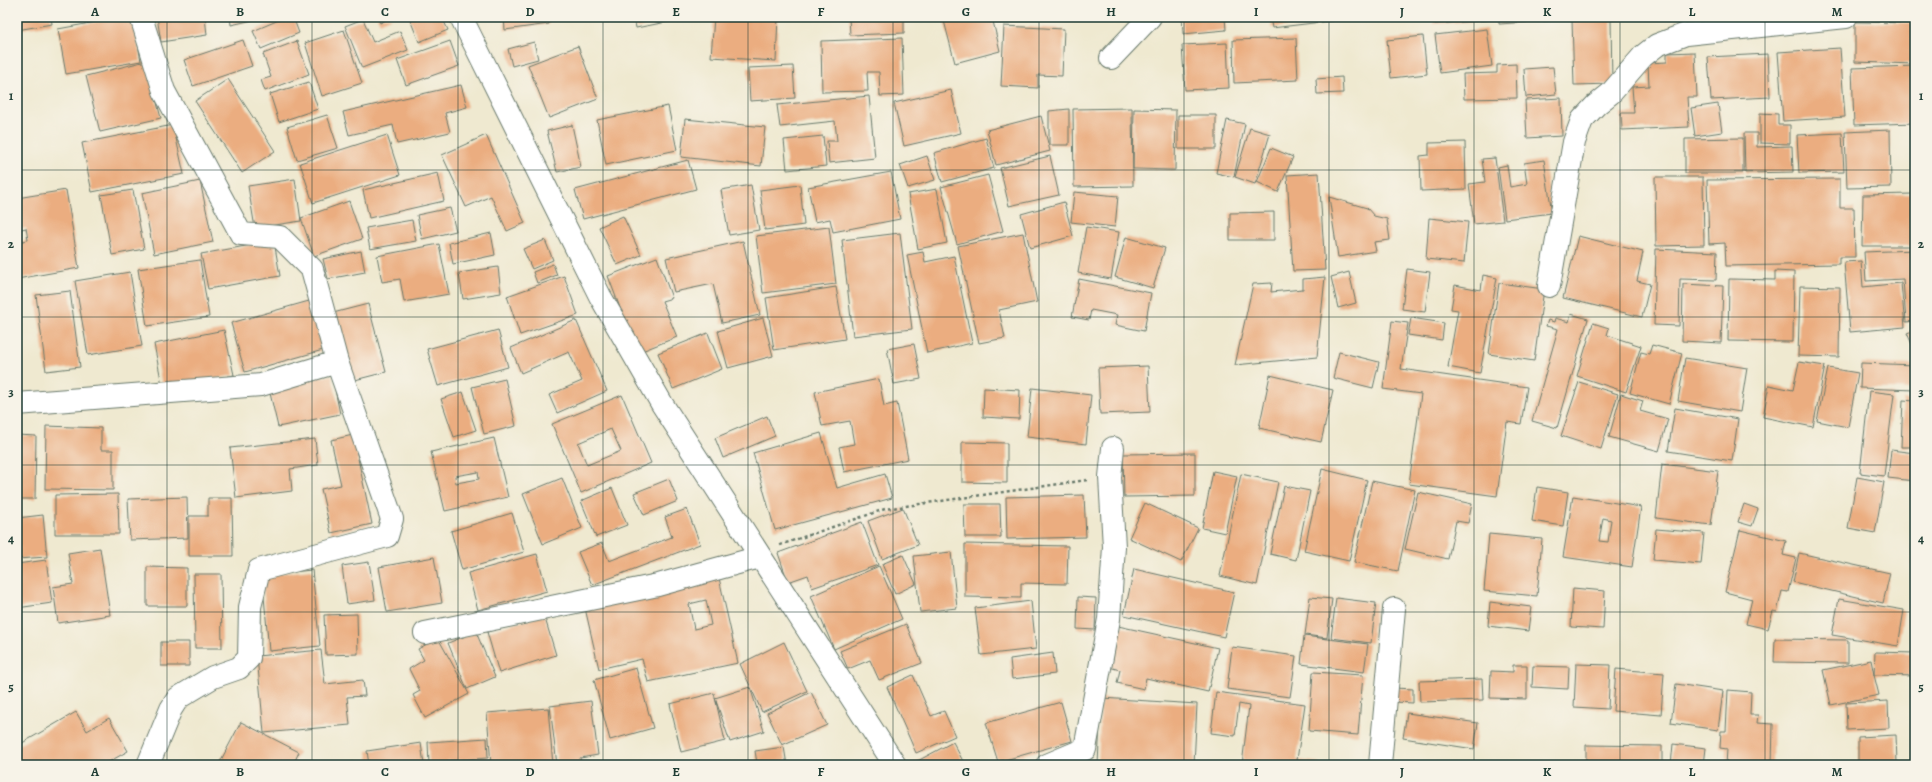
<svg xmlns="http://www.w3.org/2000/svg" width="1932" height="782" viewBox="0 0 1932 782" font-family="Alegreya,serif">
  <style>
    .building { fill: #ebad80; fill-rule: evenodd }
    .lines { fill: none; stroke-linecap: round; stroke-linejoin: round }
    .minor-casing { stroke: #68796b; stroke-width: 24 }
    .major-casing { stroke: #68796b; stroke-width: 24 }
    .path { stroke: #68796b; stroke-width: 2.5; stroke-dasharray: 3 3; stroke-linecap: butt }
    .minor { stroke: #fff; stroke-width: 22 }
    .major { stroke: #fff; stroke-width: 22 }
    .grid { fill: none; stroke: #1f3d34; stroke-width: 1; stroke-opacity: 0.55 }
    .neatline { fill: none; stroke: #1f3d34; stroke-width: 1.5 }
    .grid-label { font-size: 13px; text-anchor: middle; font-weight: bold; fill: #1f3d34 }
  </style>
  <rect width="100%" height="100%" fill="#f7f3e8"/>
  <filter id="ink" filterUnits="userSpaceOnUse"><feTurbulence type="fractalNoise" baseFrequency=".025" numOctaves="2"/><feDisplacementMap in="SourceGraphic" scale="8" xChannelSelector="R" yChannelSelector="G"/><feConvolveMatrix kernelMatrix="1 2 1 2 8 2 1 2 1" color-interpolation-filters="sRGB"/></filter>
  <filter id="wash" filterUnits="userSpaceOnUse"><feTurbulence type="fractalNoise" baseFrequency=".012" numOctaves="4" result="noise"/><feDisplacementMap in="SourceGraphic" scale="16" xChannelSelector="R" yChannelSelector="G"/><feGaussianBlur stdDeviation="0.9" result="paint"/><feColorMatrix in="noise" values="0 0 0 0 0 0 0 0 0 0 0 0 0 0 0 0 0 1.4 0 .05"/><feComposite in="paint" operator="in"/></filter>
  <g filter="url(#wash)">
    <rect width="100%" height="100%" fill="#efe9d0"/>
    <g id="blocks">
      <!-- building -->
      <path class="building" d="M17,17H51L52,24L17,30Z
        M123,17H133L141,61L66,74L58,29Z
        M157,17H205L207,35L161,42Z
        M230,17H252L253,20L231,25Z
        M286,17H293L299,33L261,49L253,31Z
        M377,17H392L380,23Z
        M409,17H442L448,30L419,42Z
        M504,17H548L549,24L505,30Z
        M634,17H671L672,21L636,28Z
        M714,17H778L776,61L711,57Z
        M849,17H904V33L850,35Z
        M943,17H992L1000,51L955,63Z
        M1182,17H1225L1226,30L1183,34Z
        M1270,17H1346V19L1272,28Z
        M1433,17H1487V20L1433,24Z
        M1499,17H1557L1558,20L1499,24Z
        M363,19L373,42L400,31L408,50L362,68L345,26Z
        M1611,19L1612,84L1574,85L1572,20Z
        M1855,22L1915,23V64L1855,62Z
        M1004,26L1064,29L1062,76L1038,75V88L1001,86Z
        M1487,29L1492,66L1440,73L1435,35Z
        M344,30L362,83L322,96L305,43Z
        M1423,36L1427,74L1391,78L1387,40Z
        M902,38L904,95L880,96L879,72H867L868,91L822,92L821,41Z
        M1296,38L1298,80L1234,83L1233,40Z
        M243,40L252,66L193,86L184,60Z
        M297,41L309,74L265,91L261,80L271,77L263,54Z
        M450,41L459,66L406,85L397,60Z
        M534,42L538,59L512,66L508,49Z
        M1227,43L1229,88L1185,90L1182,45Z
        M578,46L598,99L549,118L528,65Z
        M1840,48L1845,117L1783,121L1778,52Z
        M1695,52L1697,97H1687L1689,127L1622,130L1621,113H1634L1632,87L1649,86L1648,63L1667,62V53Z
        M1768,54L1770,97L1711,100L1708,57Z
        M146,61L161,118L100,132L86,76Z
        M1516,64L1517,98L1464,99L1463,74L1497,73V65Z
        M793,66L795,98L750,101L748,68Z
        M1915,66V123L1854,125L1852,68Z
        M1553,67L1556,94L1526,97L1524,69Z
        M1342,77L1343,93L1317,94L1316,79Z
        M228,79L275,151L242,173L195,101Z
        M309,82L318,109L279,122L270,94Z
        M461,85L467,107L445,113L450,132L397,144L393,125L349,135L343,112Z
        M951,90L961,133L904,146L894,103Z
        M869,96L875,158L829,163L827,141H837L835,121L780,127L777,105Z
        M1561,98L1562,136L1527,138L1525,100Z
        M1718,104L1722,132L1695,136L1691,108Z
        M668,106L677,150L606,165L597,120Z
        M1132,108L1133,186L1074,187L1073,109Z
        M1069,109V145H1049V111Z
        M1134,109L1176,110L1175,170L1133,169Z
        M1760,113L1778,114V125H1790V144L1760,143Z
        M327,115L338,148L297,160L287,127Z
        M1178,115H1216V149H1178Z
        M1041,116L1050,151L996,165L987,130Z
        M685,119L765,127L761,166L681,157Z
        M1227,120L1245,124L1234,177L1216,173Z
        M173,125L184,174L92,192L82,143Z
        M572,125L581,167L557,172L547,131Z
        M1250,128L1270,134L1255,184L1235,177Z
        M1890,130L1891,187L1847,188L1845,132Z
        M1744,133H1757V147L1792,146L1793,172L1745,173Z
        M1842,133L1844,172L1799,173L1797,135Z
        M387,135L400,175L313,203L300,163Z
        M486,135L525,223L507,231L491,196L466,207L442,155Z
        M823,136L826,166L787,170L784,140Z
        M986,138L994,168L942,182L934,153Z
        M1743,138V173H1685V139Z
        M1465,142L1466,189L1421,191L1420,156L1429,155V143Z
        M1271,148L1293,157L1278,192L1257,182Z
        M18,156L21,176L17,177V157Z
        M927,156L935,180L908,188L900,165Z
        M1050,156L1059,195L1009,206L1000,168Z
        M1495,158L1503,221L1474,224L1469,184L1485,182L1482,159Z
        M688,160L696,189L583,219L575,190Z
        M1544,160L1552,213L1505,219L1498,167L1507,165L1510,187L1527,184L1524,163Z
        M891,172L900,219L833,232L830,219L815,222L808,187Z
        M438,173L444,201L369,218L363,190Z
        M1319,173L1325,270L1293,271L1287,175Z
        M988,175L1003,231L957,244L941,187Z
        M1655,177H1703L1704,245L1656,246Z
        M295,179L301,221L255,228L248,186Z
        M1840,179V208H1854L1855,257H1839V264L1726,266L1725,243L1709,244L1707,180Z
        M200,181L213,242L154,254L142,193Z
        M751,185L759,230L729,235L721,190Z
        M800,185L804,225L765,230L760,190Z
        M937,189L947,243L918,249L908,194Z
        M66,190L79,268L17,279V242L28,240L26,228L17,230V198Z
        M133,190L144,249L112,255L101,195Z
        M1074,192L1118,196L1115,227L1071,222Z
        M1913,194V246H1862L1863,195Z
        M1329,197L1367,208L1374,216L1387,219L1390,240L1374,242L1376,251L1338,257Z
        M349,201L362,239L314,256L301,218Z
        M1064,202L1073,236L1030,248L1021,214Z
        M450,208L456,231L422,239L417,215Z
        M1274,212V240H1230V213Z
        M623,216L641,255L617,265L599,227Z
        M1429,218L1468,222L1464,263L1426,259Z
        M412,220L416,241L370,249L366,228Z
        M829,227L836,284L763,293L756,236Z
        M1086,227L1119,232L1111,279L1078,273Z
        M491,233L495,255L453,264L449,243Z
        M900,233L912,329L853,336L842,240Z
        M1023,233L1037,302L999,310L1005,338L979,343L958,246Z
        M1578,236L1643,252L1637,281L1650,284L1642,317L1563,298Z
        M1126,237L1165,248L1153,288L1115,277Z
        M545,240L553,260L532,269L523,249Z
        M274,241L280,276L208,289L201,254Z
        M743,241L760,315L722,323L713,284L674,292L666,258Z
        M439,244L449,294L404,302L400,279L382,282L377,256Z
        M1656,249L1717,252L1716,280L1680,279L1679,326L1654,325Z
        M1915,250V321L1906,322L1903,279L1866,281L1864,252Z
        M361,251L365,272L328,279L323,259Z
        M923,252L925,262L954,256L972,343L927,353L907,255Z
        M657,257L672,298L662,301L677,337L637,353L608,276Z
        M200,260L209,317L147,326L138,269Z
        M1861,261L1863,287L1901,283L1905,327L1850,332L1844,262Z
        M553,264L557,275L537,283L533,272Z
        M498,267L501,293L463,299L459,273Z
        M1407,269L1430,272L1425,312L1402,309Z
        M1775,271L1794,272L1793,342L1728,341L1729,279L1775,280Z
        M130,272L142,346L88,355L75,281Z
        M1349,272L1356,303L1338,308L1331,277Z
        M1483,275L1497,278L1480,373L1448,367L1458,310L1451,309L1455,285L1481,290Z
        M564,276L578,315L520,335L507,296Z
        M1325,277L1317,357L1235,365L1253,284L1272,283L1271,292L1303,289V279Z
        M1079,279L1151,293L1144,331L1115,325L1117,315L1091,310L1089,320L1072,317Z
        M1499,283L1544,289L1534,361L1489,354Z
        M1683,284L1723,286L1721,343L1682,341Z
        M1800,286L1840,287L1839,357L1798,356Z
        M836,287L845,339L774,350L766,298Z
        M70,291L80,367L46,371L36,295Z
        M309,301L323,350L245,372L231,323Z
        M368,304L386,372L351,381L333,313Z
        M1571,314L1588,319L1557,428L1532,421L1558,329L1546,326L1548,320L1554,322L1555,318L1569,322Z
        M763,318L773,356L728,368L718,331Z
        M1411,318L1444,323L1442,340L1408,335Z
        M576,320L607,391L557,413L549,395L582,381L569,352L521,373L511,348Z
        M1392,321L1408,323L1401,369L1527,387L1521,424L1507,422L1497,496L1409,484L1421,394L1383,389Z
        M1593,323L1609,328L1607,335L1641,346L1626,392L1577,376Z
        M224,330L234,375L163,390L154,344Z
        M498,330L508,367L438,386L427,349Z
        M1915,330V351L1907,333Z
        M708,333L722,369L673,389L658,353Z
        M914,344L921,379L894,384L887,349Z
        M1652,345L1682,353L1669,404L1630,393L1641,352L1649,354Z
        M1339,352L1379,362L1373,388L1333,378Z
        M1685,358L1747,368L1740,412L1678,401Z
        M1799,362L1825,366L1813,427L1763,417L1769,385L1793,390Z
        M1861,363L1915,365V390L1860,388Z
        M1148,366L1150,412L1100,414L1098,368Z
        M1828,368L1858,373L1848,427L1817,421Z
        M332,375L340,414L278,427L269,389Z
        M1270,375L1333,390L1321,442L1259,428Z
        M505,379L516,426L484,434L472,387Z
        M879,379L884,406L897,403L908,459L844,472L839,447L854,444L850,421L822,426L815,392Z
        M1579,382L1618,394L1601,449L1561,436Z
        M984,388L1020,390L1019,419L983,417Z
        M1032,388L1091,395L1086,444L1027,437Z
        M1869,391L1894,394L1884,476L1860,473Z
        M463,392L476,430L454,437L441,399Z
        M1621,394L1643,401L1640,411L1668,419L1659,451L1609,437Z
        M622,395L651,463L581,493L552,424ZM611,429L621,451L587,465L578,443Z
        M1903,400L1915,401V447H1901Z
        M1675,408L1738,419L1732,461L1668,451Z
        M767,416L775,436L723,458L715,438Z
        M46,426L101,428V450H113V490L45,489Z
        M821,433L837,488L885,474L892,498L775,530L753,453Z
        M17,435L36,436L35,499H17Z
        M353,435L372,524L331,533L321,489L341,485L331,440Z
        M494,438L508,497L445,511L431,452ZM478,472L479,479L456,483L455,476Z
        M315,439L318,465L290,469L292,491L236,498L230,448Z
        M962,442L1007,443V483L962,482Z
        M1891,450L1915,453V481L1888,478Z
        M1195,453V496L1124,497L1123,454Z
        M1662,464L1718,471L1711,525L1656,518Z
        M1322,469L1367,480L1349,561L1304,551Z
        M1213,471L1237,476L1225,533L1202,528Z
        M1241,474L1278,482L1257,585L1220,576Z
        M1857,477L1884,482L1875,533L1848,528Z
        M562,478L582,528L543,544L523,494Z
        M669,479L678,501L644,515L634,493Z
        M1372,481L1415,490L1398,571L1354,562Z
        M1284,486L1310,491L1296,560L1270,554Z
        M1537,487L1568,492L1563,526L1532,521Z
        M612,488L627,525L596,537L581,501Z
        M1912,488H1915V524H1912Z
        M1418,492L1472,504L1468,523L1456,521L1448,559L1405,549Z
        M118,494L119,534H55V495Z
        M1084,495L1086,537L1007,539L1006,497Z
        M1573,496L1641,507L1632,567L1563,557ZM1603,518L1611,520L1608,542L1599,541Z
        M187,497L188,538L130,540L128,499Z
        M208,498H232L233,556H189V516H208Z
        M1145,503L1198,528L1181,562L1129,538Z
        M964,504H1000L1001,537H965Z
        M1744,504L1758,509L1752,526L1738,522Z
        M903,508L918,545L882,559L868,521Z
        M687,509L700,544L592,585L578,552L602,543L609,561L672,537L665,517Z
        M512,513L524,552L462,570L451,531Z
        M43,515L47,557L17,559V518Z
        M862,522L878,565L812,588L808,575L788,582L778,553Z
        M1656,529L1704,533L1701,564L1653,560Z
        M1740,530L1786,541L1783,555L1796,558L1788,592L1782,591L1777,612L1773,611L1768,629L1746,624L1752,599L1725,592Z
        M1913,533H1915V583L1911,582Z
        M1489,534L1542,539L1537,596L1484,591Z
        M965,544L1068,546L1067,584L1021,583V598L965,597Z
        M100,548L110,615L58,623L53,587L73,584L68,553Z
        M951,552L957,608L920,612L914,556Z
        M1799,553L1890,573L1883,603L1793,582Z
        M537,554L547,591L478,610L468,573Z
        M903,555L916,584L895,594L882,564Z
        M434,557L442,603L387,612L379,567Z
        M46,560L52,603L17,608V564Z
        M369,562L375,600L347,604L342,566Z
        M879,566L902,619L834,649L811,596Z
        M147,567L187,568V606H147Z
        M1134,569L1234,592L1224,637L1124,615Z
        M312,570L320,646L269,651L262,575Z
        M194,574H221L222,648H195Z
        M719,578L738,663L648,682L642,659L599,669L585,608ZM706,600L711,625L694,629L689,604Z
        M1573,588L1605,591L1603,629L1571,627Z
        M1078,597L1096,598L1095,630L1077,629Z
        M1310,597L1332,599L1327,638L1305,635Z
        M1336,598L1376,603L1371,643L1331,638Z
        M1839,599L1904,610L1898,646L1832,635Z
        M1031,601L1036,649L981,655L975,608Z
        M1490,602L1531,607L1528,631L1488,626Z
        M357,614L358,654L326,655L324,615Z
        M544,615L556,655L499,673L487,632Z
        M906,624L922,663L879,680L870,660L848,669L840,651Z
        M1118,626L1218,648L1208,692L1146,678L1144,689L1117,683L1120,670L1109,667Z
        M476,632L495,677L467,689L448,643Z
        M1304,636L1368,644L1364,672L1301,664Z
        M438,638L469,694L425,718L413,695L420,691L409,669L424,660L418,649Z
        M1775,639L1848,640V663L1774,662Z
        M161,642H189V666H161Z
        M784,642L807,691L762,712L740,664Z
        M1232,647L1296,656L1290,697L1227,689Z
        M321,650L325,684L363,680L365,696L347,697L350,725L264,733L257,656Z
        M1875,652L1915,653V676L1874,675L1879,695L1831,705L1823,670L1871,660L1874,675Z
        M1053,653L1055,674L1012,679L1010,659Z
        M1576,664L1610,665L1608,709L1574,707Z
        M1513,665H1527V699L1490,698L1491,671L1513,672Z
        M1533,666L1569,667L1568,689L1532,687Z
        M636,668L653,728L610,740L594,680Z
        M1616,669L1664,673L1661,715L1613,711Z
        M1313,672L1363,675L1358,735L1309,731Z
        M913,675L931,716L944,711L955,736L916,753L887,687Z
        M1482,679L1483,700L1420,702L1419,681Z
        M1676,684L1723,691L1718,730L1671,723Z
        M750,687L764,731L730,742L715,698Z
        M1394,688L1413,689V703L1394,702Z
        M1728,690L1751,692L1750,715H1758L1757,723L1773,724L1772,765H1726L1727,749L1720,748L1721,731H1726Z
        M811,692L827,725L782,745L767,713Z
        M1216,692L1305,704L1297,760L1320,763L1319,765H1242L1249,706L1239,704L1235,736L1211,733Z
        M714,693L725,741L681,752L670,704Z
        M1101,698L1197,704L1194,765H1098Z
        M591,701L598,755L580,758L581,765H557L550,706Z
        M1888,701L1889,728L1847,730L1846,703Z
        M1061,702L1072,741L998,762L986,723Z
        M548,708L553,765H491L487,713Z
        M76,712L87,731L109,718L128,751L107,763L108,765H17V746Z
        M1407,713L1478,723L1474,749L1403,738Z
        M241,722L299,752L293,765H226L220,762Z
        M1896,735L1897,763L1858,764V737Z
        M487,738L488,758L447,761V765H429L428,742Z
        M953,742L965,765H910Z
        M421,743L424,765H369L367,751Z
        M1673,744L1706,748L1704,765H1671Z
        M1586,745L1662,746V765H1586Z
        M784,747L787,765H752L757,763L755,751Z
        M353,762L354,765H342L341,764Z
        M1904,762H1915V765H1904Z"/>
    </g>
  </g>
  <g filter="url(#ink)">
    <use href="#blocks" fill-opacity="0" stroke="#68796b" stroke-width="1"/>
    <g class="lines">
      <defs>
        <path id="minor" d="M141,17L164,91L241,234L280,237L312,269L337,362L392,519L387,536L259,570L250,607L249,658L239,668L213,677L178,698L171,709L148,765
          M1111,58L1150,17
          M1549,286L1574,142L1582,120L1596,105L1611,93L1643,56L1657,45L1686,34L1846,17
          M17,404L261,385L337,362
          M425,633L658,585L760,557
          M1047,765L1085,749L1109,619L1114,547L1110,477L1113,448
          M1380,765L1394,609"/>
        <path id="major" d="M461,17L600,296L662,404L895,765"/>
      </defs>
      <!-- minor casing -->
      <use href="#minor" class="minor-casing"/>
      <!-- major casing -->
      <use href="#major" class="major-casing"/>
      <!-- path -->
      <path class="path" d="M780,545L885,509L1087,480"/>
      <!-- minor -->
      <use href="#minor" class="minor"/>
      <!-- major -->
      <use href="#major" class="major"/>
    </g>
  </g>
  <!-- grid -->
  <path class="grid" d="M167,17V765M312,17V765M458,17V765M603,17V765M748,17V765M893,17V765M1039,17V765M1184,17V765M1329,17V765M1474,17V765M1620,17V765M1765,17V765M17,170H1915M17,317H1915M17,465H1915M17,612H1915"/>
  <!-- margin -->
  <rect width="1932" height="782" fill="none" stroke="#f7f3e8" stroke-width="44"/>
  <rect x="22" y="22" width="1888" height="738" class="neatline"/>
  <g class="grid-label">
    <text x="95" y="16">A</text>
    <text x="240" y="16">B</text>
    <text x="385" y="16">C</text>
    <text x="530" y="16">D</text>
    <text x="676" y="16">E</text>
    <text x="821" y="16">F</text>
    <text x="966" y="16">G</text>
    <text x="1111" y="16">H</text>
    <text x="1256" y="16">I</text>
    <text x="1402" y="16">J</text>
    <text x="1547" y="16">K</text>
    <text x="1692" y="16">L</text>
    <text x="1837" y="16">M</text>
    <text x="11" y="100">1</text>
    <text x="1921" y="100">1</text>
    <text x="11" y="248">2</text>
    <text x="1921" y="248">2</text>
    <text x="11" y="396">3</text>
    <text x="1921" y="396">3</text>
    <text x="11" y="543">4</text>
    <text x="1921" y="543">4</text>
    <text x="11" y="691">5</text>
    <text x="1921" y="691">5</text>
    <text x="95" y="776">A</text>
    <text x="240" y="776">B</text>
    <text x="385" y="776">C</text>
    <text x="530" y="776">D</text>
    <text x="676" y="776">E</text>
    <text x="821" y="776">F</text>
    <text x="966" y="776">G</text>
    <text x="1111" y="776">H</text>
    <text x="1256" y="776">I</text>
    <text x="1402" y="776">J</text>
    <text x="1547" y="776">K</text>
    <text x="1692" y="776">L</text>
    <text x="1837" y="776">M</text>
  </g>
</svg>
